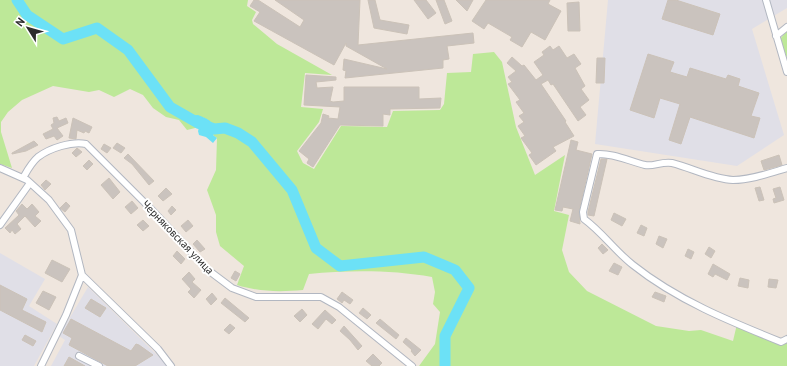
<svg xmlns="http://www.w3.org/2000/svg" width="787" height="366" viewBox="0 0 787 366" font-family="'PT Sans',sans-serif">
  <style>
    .industrial { fill: #e0dfe7 }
    .green { fill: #bde898 }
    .water { fill: #6ce1f6 }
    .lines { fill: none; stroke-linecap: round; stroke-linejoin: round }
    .river { stroke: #6ce1f6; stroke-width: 11 }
    .building { fill: #cac3be; stroke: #cbc2b8 }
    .minor-casing { stroke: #b2b7c1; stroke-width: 8 }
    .minor { stroke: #fff; stroke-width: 6 }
    .labels { text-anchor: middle; stroke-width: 4; stroke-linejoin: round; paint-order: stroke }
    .street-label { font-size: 11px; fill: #2d2d2d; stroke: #fff }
  </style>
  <rect width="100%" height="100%" fill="#efe6de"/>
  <!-- industrial -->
  <path class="industrial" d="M608,0H787V8L752,29L784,135L737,166L595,144Z
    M0,253L45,279L29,306L57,324L34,366H0Z
    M88,287L158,356L168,366H51L65,340L59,336Z"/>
  <!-- green -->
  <path class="green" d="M0,0H248L247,6L256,12L252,20L253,24L277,44L332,75L305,73L301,107L323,109L319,122L297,151L303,163L314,169L341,126L387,127L393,111L440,110L444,104L447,73L471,72L473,54L494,52L502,62L516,127L535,175L565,155L554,211L569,215L562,250L569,272L587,291L656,326L689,331L701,330L733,341L737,324L781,342L787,339V366H419L435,344L440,312L433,304L435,292L432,277C393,270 349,270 309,274L303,290C280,292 260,292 237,285L244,266L220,246L216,232V215L207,190L216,170L217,138L213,135C216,125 211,121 202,117L199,127L187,130L179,120L166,117L153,108L143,95L130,89L114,97L99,90L89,92L53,86L22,100L8,112L1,122V132L12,168L0,164Z
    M787,31V58L780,39Z"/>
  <!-- water -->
  <path class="water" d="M198,115C208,119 217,122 213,135L217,138L213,143L206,137L199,135L198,131L201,122L190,120L189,116Z"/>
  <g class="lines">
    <!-- river -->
    <path class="river" d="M17,0L27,15L63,39L97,28L128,50L170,107L198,123L214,129L225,128L238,133L252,142L292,190L316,248L340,266L424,257L455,270L469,288L445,336V366"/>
  </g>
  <!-- building -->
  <path class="building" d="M254,0H258L300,27L304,20L275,0H360L358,45L473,33L474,43L447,46L449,59L443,60V68L345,78L346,71L343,70L344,59L387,69L346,46V43L334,65L254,21L260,12L250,6Z
    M368,0H375L380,20L409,25L407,34L374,28Z
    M414,0H426L436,13L428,19Z
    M436,0H444L452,21L445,24Z
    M456,0H473L467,11Z
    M486,0H550L548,4L561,11L545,40L531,32L522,47L510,40L512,37L488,23L484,29L472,21Z
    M668,0H676L720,14L713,35L662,19Z
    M579,2L580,31H568L567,3Z
    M550,46L553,50L559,46L567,58L574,54L581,64L575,68L585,86L581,89L589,100L580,107L586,115L578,121L553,84L551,85L548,80L541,84L566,121L565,122L574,136L553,147L556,151L536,165L529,155L532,153L521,138L525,136L518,126L524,122L519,116L524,113L516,102L520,100L508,84L512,82L508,77L516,71L507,63L512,57L522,66L524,65L536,80L543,75L534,62L544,55L542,52Z
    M648,54L674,62L670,72L687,77L690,68L726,79L728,75L740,79L738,86L759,93L751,116L760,118L754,138L690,117L681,144L669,140L680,104L660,98L654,118L630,110Z
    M597,58H605L604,83H596Z
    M306,75L336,77V80L316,82L317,88L333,87L330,101L333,102L344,101V87H419V99L441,98L440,108L390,109V115L383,114V126L340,125L313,167L307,163L309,159L299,151L321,123L323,114L329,116L328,118L338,119L340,107L304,105Z
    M57,117L59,121L66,118L68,123L57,128L63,136L57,140L54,136L46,139L43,134L53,129L51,125L54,123L53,118Z
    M73,118L92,127L89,133L85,131L84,133L77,130L76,139L69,138Z
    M571,140L578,142L576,150L592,154L579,211L580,224L570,221L573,209L563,207L562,211L555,210Z
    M34,141L38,145L26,151L12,154V153Z
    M117,143L125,148L121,153L113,148Z
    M104,144L111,148L107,153L101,149Z
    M77,148L82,152L76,157L72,153Z
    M128,154L154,181L149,185L132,164L124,158Z
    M779,155L782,165L764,170L761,161Z
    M601,159H607L594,216L588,215V212Z
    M89,160L93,164L87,170L83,166Z
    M109,178L120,192L113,199L101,185Z
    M46,180L51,184L45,190L41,185Z
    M760,187L764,200L759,201L755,188Z
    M780,187L784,200L774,203L773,199L776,198L773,189Z
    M166,188L172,194L163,201L158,196Z
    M132,201L138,208L131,214L125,207Z
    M66,202L70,206L65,212L60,208Z
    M22,204L27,209L32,204L39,212L35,216L41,221L35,227L25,216L17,224L21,229L15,234L12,230L10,233L5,228L19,215L16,211Z
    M172,206L176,210L171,215L168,211Z
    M614,213L626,219L622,226L611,220Z
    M143,220L149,226L143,231L137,225Z
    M188,220L193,226L186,232L181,226Z
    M641,225L647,228L644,236L637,233Z
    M659,236L667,239L663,248L656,244Z
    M197,240L205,249L200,252L193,244Z
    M602,244L608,250L603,254L598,248Z
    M709,247L715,251L711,258L705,254Z
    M688,249L694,252L691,259L685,256Z
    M177,251L185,259L181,264L173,256Z
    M52,260L70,269L62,282L45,273Z
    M614,263L622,267L618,275L609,271Z
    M713,264L730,274L727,280L715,274L713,277L708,274Z
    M235,271L240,274L236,281L231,278Z
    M189,272L195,279L192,282L201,290L194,298L188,292L191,289L182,279Z
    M740,278L749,280L748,288L738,286Z
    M769,279L778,280L776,288L768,287Z
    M0,285L27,299L22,310L46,322L42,332L0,310Z
    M43,291L56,297L49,310L36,303Z
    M342,292L353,300L350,304L344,300L342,303L337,299Z
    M655,292L666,296L664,302L652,297Z
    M212,293L217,299L211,305L206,299Z
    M225,298L249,318L245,322L221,303Z
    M91,299L106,308L100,317L85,308Z
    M363,308L371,315L367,319L359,313Z
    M302,309L307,315L300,322L294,316Z
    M325,310L336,320L332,324L326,319L318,329L312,324Z
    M71,319L131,351L136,344L139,345L153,355L135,366H108L69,345L72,338L63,333Z
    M380,319L399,335L396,339L376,323Z
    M230,324L235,328L229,334L224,330Z
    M344,326L362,346L358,350L350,340L340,331Z
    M25,335L36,341L33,346L22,340Z
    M406,338L421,350L415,356L411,351L412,350L403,342Z
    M373,354L382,363L379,366H372L366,361Z
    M69,357L85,366H64Z"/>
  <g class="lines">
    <defs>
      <path id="minor" d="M766,0L787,72
        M776,36L787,27
        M0,168L27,180L49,200L71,230L82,275
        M787,168C770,173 751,180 733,180C712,179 692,168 672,163C662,161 653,167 645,165C629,161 613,153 597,154L583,212L584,219C602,232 615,251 633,265C677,300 729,321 781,342L787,339
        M23,178C27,171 31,163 38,157C50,148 72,141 86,144L151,209L208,270L232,288L256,297H321L339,307L412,366
        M0,225L30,183
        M82,275L158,349L171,366
        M79,356L99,366
        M41,366L66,315L82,275"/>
    </defs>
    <!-- minor casing -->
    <use href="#minor" class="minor-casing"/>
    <!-- minor -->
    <use href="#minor" class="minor"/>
  </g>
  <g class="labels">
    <!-- street labels -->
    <g class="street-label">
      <text transform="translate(178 237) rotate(46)" y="4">Черняковская улица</text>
    </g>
  </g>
  <!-- north arrow -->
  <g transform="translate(28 28) rotate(307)" stroke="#ffffff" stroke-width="3" paint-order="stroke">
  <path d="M0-3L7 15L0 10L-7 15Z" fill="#2d2d2d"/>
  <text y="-6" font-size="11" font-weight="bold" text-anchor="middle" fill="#2d2d2d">N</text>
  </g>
</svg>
